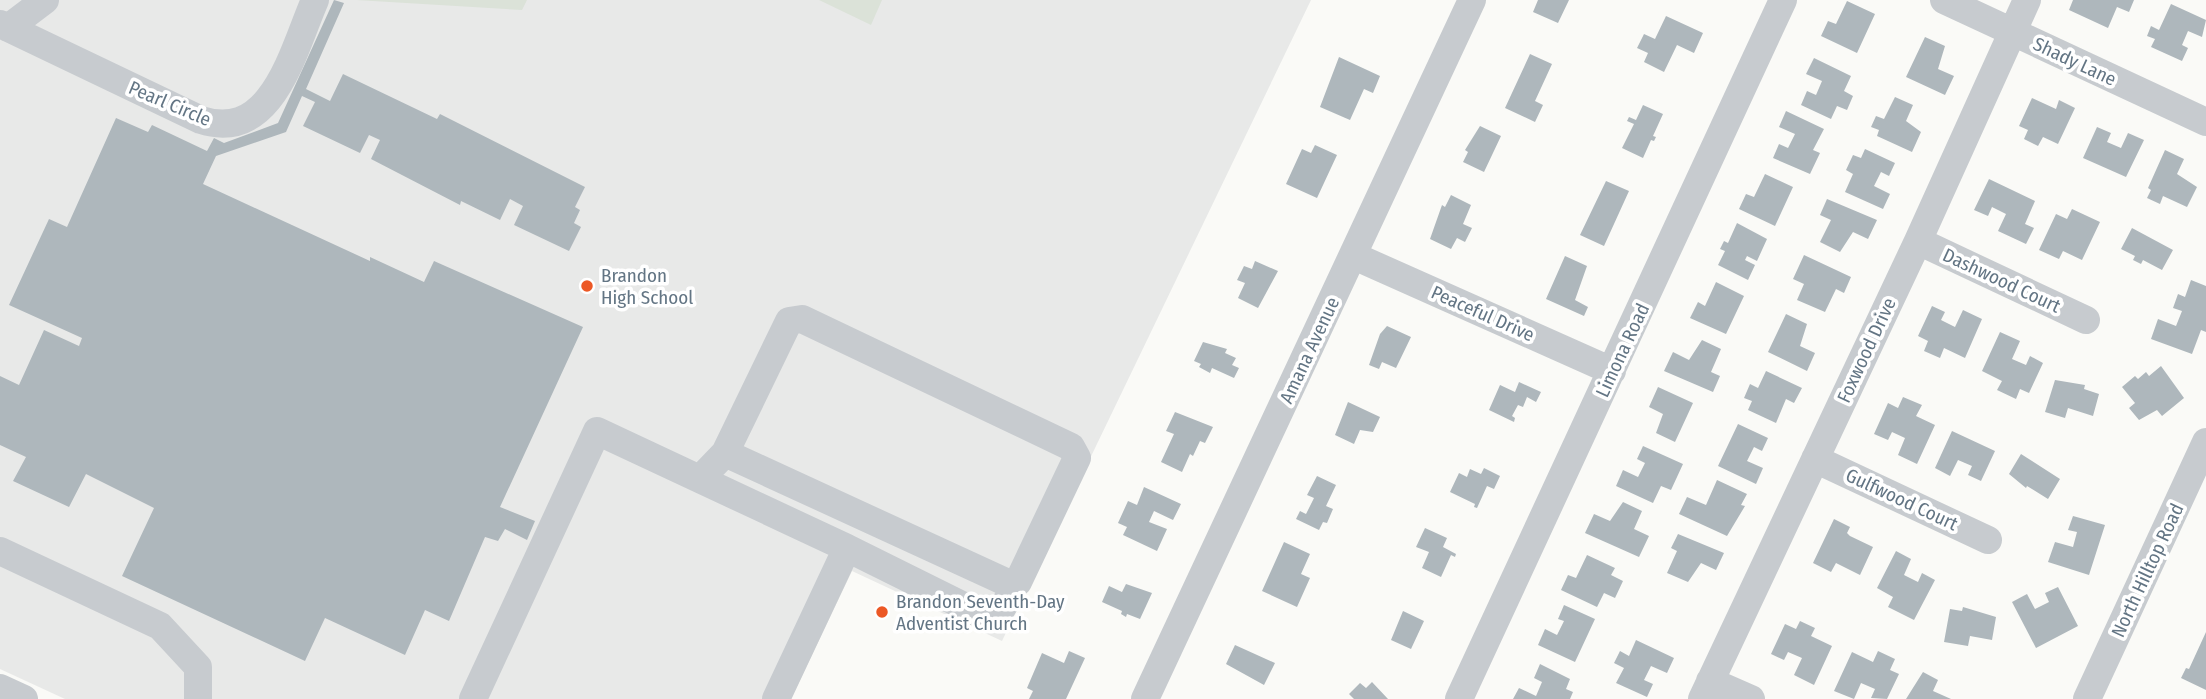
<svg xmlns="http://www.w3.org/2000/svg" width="2206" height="699" viewBox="0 0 2206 699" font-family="'Fira Sans Condensed',sans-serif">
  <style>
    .built { fill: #e8e9e8 }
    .green { fill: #dbe2d8 }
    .building { fill: #aeb7bc }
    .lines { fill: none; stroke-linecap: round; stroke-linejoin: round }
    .minor { stroke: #c7cbcf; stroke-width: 28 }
    .poi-dot { fill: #ec5825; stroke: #fff; stroke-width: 2.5 }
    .labels { text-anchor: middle; stroke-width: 7; stroke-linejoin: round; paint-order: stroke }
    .street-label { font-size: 19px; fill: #637584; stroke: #fff }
    .poi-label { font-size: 19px; fill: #637584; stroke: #fff; text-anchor: start }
  </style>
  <rect width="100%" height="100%" fill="#fafaf7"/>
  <!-- built -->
  <path class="built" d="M0,0H1311L1002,641L852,571L791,699H65L0,669Z"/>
  <!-- green -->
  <path class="green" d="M356,0H527L522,10Z
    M819,0H882L871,25Z"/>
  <!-- building -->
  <path class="building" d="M334,0L344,3L306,89L330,101L343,74L437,119L440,114L585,187L575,207L580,210L574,223L581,227L569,251L514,225L523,206L510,199L500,220L461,201L460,205L371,159L380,140L369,135L360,153L303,126L315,102L302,96L286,132L216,156L203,184L370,261V257L424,282L434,261L583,327L500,507L535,521L527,540L505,529L498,541L485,537L449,621L425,610L405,655L325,618L305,661L122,576L154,508L86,474L69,507L13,481L26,457L0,445V376L19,385L44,330L79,346L82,338L9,305L49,219L67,227L116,118L148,132L152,125L207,151L214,138L224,143L278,123Z
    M1538,0H1569L1558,23L1533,12Z
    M2073,0H2134L2129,12L2117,7L2108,28L2069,10Z
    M1847,1L1875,14L1857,53L1821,36L1828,21L1836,24Z
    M2171,4L2206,20L2202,37L2188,31L2182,45L2188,48L2182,61L2151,47L2155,39L2147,36L2151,26L2159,30Z
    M1666,16L1703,33L1694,53L1677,45L1664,72L1644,62L1648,53L1637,48L1644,34L1655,39Z
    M1925,37L1945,46L1938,69L1954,76L1945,95L1906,77Z
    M1530,54L1552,64L1535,101L1543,105L1535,122L1505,108Z
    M1339,57L1380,76L1373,93L1364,89L1350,120L1320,107Z
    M1814,58L1851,76L1844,91L1853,96L1847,110L1837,106L1831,119L1801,105L1807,91L1816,95L1822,81L1806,74Z
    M1895,97L1913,105L1906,121L1921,132L1912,152L1877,136L1879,130L1871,127L1876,116L1884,119Z
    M2032,98L2056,109L2059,100L2075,108L2058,144L2043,137L2038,146L2024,139L2028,130L2019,126Z
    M1643,105L1663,114L1653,136L1656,137L1654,141L1651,140L1643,158L1622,148L1634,124L1627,121L1629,117L1636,120Z
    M1786,111L1824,129L1813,150L1820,153L1810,174L1773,158L1779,144L1788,148L1795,134L1779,127Z
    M1480,126L1501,136L1484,172L1463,162L1468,152L1465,150Z
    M2097,127L2111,133L2107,142L2121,148L2128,133L2144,140L2126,177L2083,158Z
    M1315,145L1337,155L1317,198L1286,184L1302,149L1311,153Z
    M1865,149L1895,163L1889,176L1881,172L1874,186L1890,194L1883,209L1845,192L1853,174L1846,170L1853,155L1861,158Z
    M2165,150L2184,159L2177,174L2197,187L2187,207L2163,196L2160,204L2147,198L2151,190L2148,188Z
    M1765,174L1793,187L1775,226L1739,209L1746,194L1754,197Z
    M1989,179L2035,201L2025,224L2034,228L2026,244L1998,231L2006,214L1992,207L1988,216L1974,210Z
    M1606,181L1629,191L1604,246L1580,235Z
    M1451,195L1471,205L1463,224L1472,228L1465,242L1457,238L1451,249L1430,239L1442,205L1445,207Z
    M1827,199L1877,220L1868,239L1853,232L1840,252L1820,242L1831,220L1820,215Z
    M2072,209L2100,222L2082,260L2063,251L2059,259L2039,250L2056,214L2067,219Z
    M1737,223L1767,239L1757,261L1747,256L1745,260L1755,265L1748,280L1718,265L1725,251L1720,249L1724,241L1728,243Z
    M2132,228L2173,250L2162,270L2143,260L2141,264L2133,260L2135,256L2121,249Z
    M1804,255L1851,277L1844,293L1836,289L1825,312L1797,300L1804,284L1793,279Z
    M1565,256L1587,266L1575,300L1588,307L1584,316L1546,299Z
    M1255,261L1278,271L1258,308L1238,298L1245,283L1237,280L1244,266L1252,269Z
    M2191,280L2206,286V332L2201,330L2192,354L2151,339L2158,319L2176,326L2182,311L2173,308L2178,294L2185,297Z
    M1716,282L1744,296L1726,334L1690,318L1698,302L1705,306Z
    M1932,306L1945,312L1941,320L1955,327L1963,310L1982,319L1965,358L1944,348L1940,358L1924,351L1928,341L1918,336Z
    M1786,314L1807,324L1800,346L1815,353L1807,371L1768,352Z
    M1387,326L1411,337L1396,368L1382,362L1379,369L1369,365L1380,334Z
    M2000,332L2020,341L2012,359L2026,365L2030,356L2043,363L2029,393L2020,389L2016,399L1997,390L2002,381L1982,371Z
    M1702,340L1721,349L1711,372L1720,376L1713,392L1664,371L1673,352L1689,360Z
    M1203,342L1227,349L1225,353L1236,358L1232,365L1239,368L1234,378L1212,368L1210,373L1199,367L1201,364L1194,361Z
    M2161,366L2184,398L2162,416L2157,410L2139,420L2129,408L2135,403L2122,387L2135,376L2138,379L2146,372L2149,376Z
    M1766,371L1802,388L1794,403L1786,399L1776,423L1748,410L1752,401L1744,398L1750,384L1758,388Z
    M2055,380L2085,385L2084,389L2099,394L2093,416L2068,408L2065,418L2045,412Z
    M1519,382L1541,392L1536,402L1527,397L1523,407L1518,405L1512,416L1515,418L1514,422L1489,410L1500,385L1515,392Z
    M1658,387L1693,403L1675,442L1656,433L1663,414L1649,407Z
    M1903,397L1922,405L1916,416L1935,425L1917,464L1898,455L1905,438L1892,432L1888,440L1874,434L1888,403L1898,408Z
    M1348,402L1380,417L1373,432L1360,430L1354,444L1335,435Z
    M1175,412L1213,427L1205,443L1200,441L1193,456L1190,454L1182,472L1161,462L1174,434L1166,431Z
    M1738,424L1768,438L1762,451L1754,447L1747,461L1763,468L1756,484L1718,466Z
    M1952,431L1995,451L1981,481L1968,475L1972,466L1958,460L1950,476L1935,468Z
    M1643,446L1683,464L1671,490L1661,486L1653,503L1616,486L1623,470L1638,477L1645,463L1637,459Z
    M2021,454L2060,479L2048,499L2027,486L2026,488L2009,474Z
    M1484,468L1500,476L1494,489L1487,486L1477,508L1474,507L1475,504L1450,492L1459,473L1467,477L1470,469L1481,474Z
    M1317,476L1336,485L1326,506L1333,509L1327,523L1323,522L1319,530L1296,519L1300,511L1306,514L1314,498L1307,495Z
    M1717,480L1747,494L1741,505L1745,506L1727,536L1679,514L1687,497L1706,505Z
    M1144,487L1181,504L1173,520L1154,511L1149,522L1167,529L1157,551L1123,535L1127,527L1118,523L1128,501L1137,505Z
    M1623,502L1642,511L1634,529L1649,536L1639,557L1585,533L1594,514L1610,521Z
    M2073,516L2105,525L2089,575L2048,562L2055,542L2073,547L2077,532L2068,530Z
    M1834,519L1850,527L1847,533L1850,536L1873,547L1860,575L1836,563L1831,572L1813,563Z
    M1425,528L1447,538L1443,547L1456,554L1455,557L1451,555L1441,577L1422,568L1429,552L1416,547Z
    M1678,534L1724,553L1716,570L1701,563L1688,582L1667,573L1677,551L1671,548Z
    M1284,542L1310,554L1301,574L1310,578L1297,607L1262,591Z
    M1896,551L1911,559L1904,575L1918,582L1922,573L1935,580L1914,620L1888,607L1893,597L1877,588Z
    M1587,555L1615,568L1611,575L1623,581L1615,598L1604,593L1597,607L1561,590L1568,575L1576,578Z
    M1126,584L1152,593L1140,619L1127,614L1126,617L1121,614L1122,611L1102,602L1109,586L1122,592Z
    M2058,587L2078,626L2036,648L2012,602L2027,594L2035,609L2049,602L2045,593Z
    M1564,605L1595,619L1575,662L1538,645L1545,629L1557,635L1564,621L1558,619Z
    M1963,607L1996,617L1992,640L1970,636L1968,646L1944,642L1950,609L1962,611Z
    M1403,611L1424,621L1411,649L1391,640Z
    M1800,621L1815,628L1811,636L1832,646L1814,685L1794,675L1802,658L1788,652L1784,660L1771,654L1785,624L1796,629Z
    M2206,632V690L2181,678L2186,668L2189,669Z
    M1636,640L1674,658L1667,673L1651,666L1644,680L1653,684L1647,697L1616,683L1624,668L1614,663L1620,651L1629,656Z
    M1235,645L1275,663L1264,685L1226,664Z
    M1069,651L1085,658L1066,699H1029L1033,691L1027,688L1042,653L1064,663Z
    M1878,651L1895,659L1890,670L1899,674L1887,699L1871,698L1875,689L1861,683L1854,699L1834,691L1852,652L1873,662Z
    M1540,664L1570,679L1566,689L1573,692L1570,699H1513L1519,688L1536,696L1542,682L1534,678Z
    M1923,672L1938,680L1933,691L1951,699H1906Z
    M1372,682L1388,699H1354L1349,694L1360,683L1366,688Z"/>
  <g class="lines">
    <!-- minor -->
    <path class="minor" d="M1944,0L2206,122
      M0,24L201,120C273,143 293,50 315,0
      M8,28L45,0
      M1918,241L2086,320
      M1354,256L1612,371
      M1815,459L1988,540
      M700,479L725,453L789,321L802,319L1071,447L1077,458L1018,582L1010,584L725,453
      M847,548L986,617L996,618L1009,597L1010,584
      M0,551L160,626L198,667V699
      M1710,681L1751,699
      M0,688L24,699
      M473,699L597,431L847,548L776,699
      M1145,699L1472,0
      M1459,699L1783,0
      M1702,699L1918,241L2027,0
      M2087,699L2206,442"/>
  </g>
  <!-- markers -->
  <g class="poi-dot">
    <circle cx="587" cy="286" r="7"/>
    <circle cx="882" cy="612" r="7"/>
  </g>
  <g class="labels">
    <!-- street labels -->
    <g class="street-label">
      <text transform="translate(2075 61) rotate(25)" y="7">Shady Lane</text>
      <text transform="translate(170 103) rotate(23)" y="7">Pearl Circle</text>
      <text transform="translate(2002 280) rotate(25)" y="7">Dashwood Court</text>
      <text transform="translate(1483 313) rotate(24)" y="7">Peaceful Drive</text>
      <text transform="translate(1309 350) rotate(-65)" y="7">Amana Avenue</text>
      <text transform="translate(1622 350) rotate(-65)" y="7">Limona Road</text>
      <text transform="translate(1866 350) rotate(-65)" y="7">Foxwood Drive</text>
      <text transform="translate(1902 499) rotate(25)" y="7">Gulfwood Court</text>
      <text transform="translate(2147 570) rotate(-65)" y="7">North Hilltop Road</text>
    </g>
    <!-- poi labels -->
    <g class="poi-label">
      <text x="601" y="282">Brandon<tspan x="601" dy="22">High School</tspan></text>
      <text x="896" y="608">Brandon Seventh-Day<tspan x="896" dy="22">Adventist Church</tspan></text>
    </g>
  </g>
</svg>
